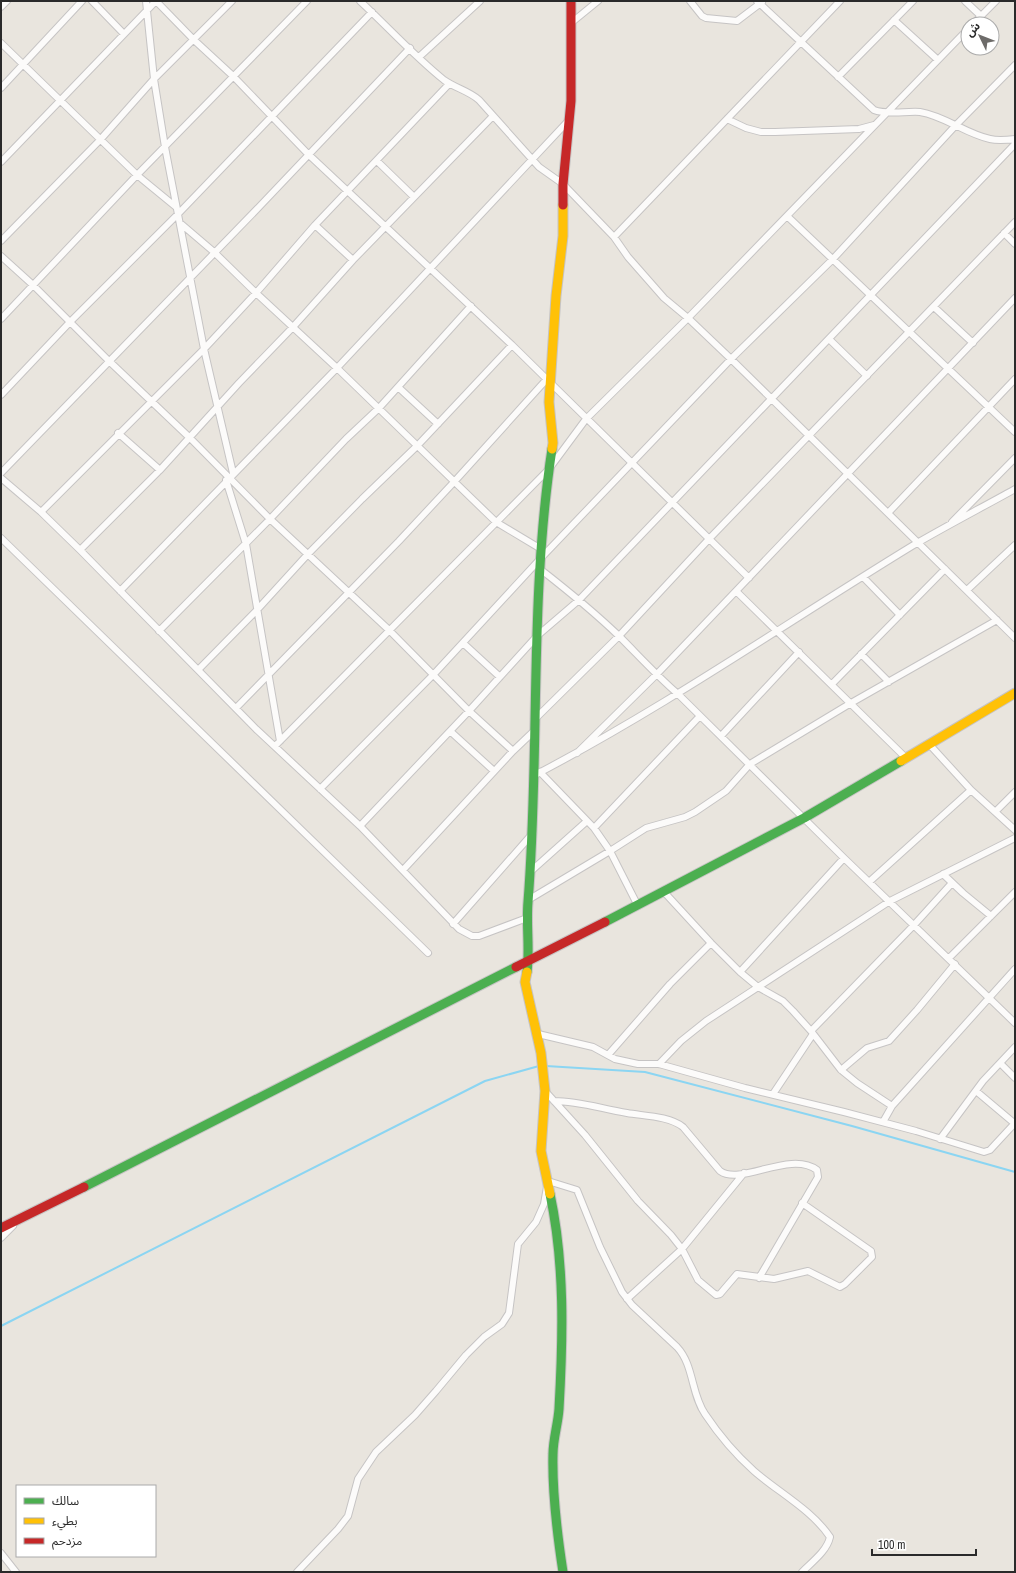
<svg xmlns="http://www.w3.org/2000/svg" width="1016" height="1573" viewBox="0 0 1016 1573" font-family="'Archivo Narrow','Noto Sans Arabic',sans-serif">
  <style>
    .lines { fill: none; stroke-linecap: round; stroke-linejoin: round }
    .stream { stroke: #8bd5f2; stroke-width: 2 }
    .street-casing { stroke: #c6c4c4; stroke-width: 8 }
    .fast-casing { stroke: #c6c4c4; stroke-width: 11 }
    .slow-casing { stroke: #c6c4c4; stroke-width: 11 }
    .jam-casing { stroke: #c6c4c4; stroke-width: 11 }
    .street { stroke: #fcfbfa; stroke-width: 6 }
    .fast { stroke: #4caf50; stroke-width: 9 }
    .slow { stroke: #ffc107; stroke-width: 9 }
    .jam { stroke: #c62828; stroke-width: 9 }
  </style>
  <rect width="100%" height="100%" fill="#e9e5de"/>
  <g class="lines">
    <!-- stream -->
    <path class="stream" d="M546,1066L645,1072L852,1126L1015,1172
      M1,1326L485,1081L539,1066"/>
    <defs>
      <path id="street" d="M92,1L124,34
        M146,1L154,79L165,147L204,349L233,473
        M156,1L194,40L233,76L308,154L512,345L749,578
        M360,1C388,27 414,56 444,80C455,88 469,91 479,100L539,167L563,184L614,237L628,257L664,298L688,318L731,359L1015,638
        M690,1L702,16L706,18L737,21L762,2
        M757,1L874,110C886,115 906,111 920,112C945,116 966,134 990,139C998,141 1007,140 1015,139
        M965,1L981,16
        M1,7L7,1
        M894,20L938,60
        M571,23L598,1
        M973,24L996,1
        M1,43L137,175L176,207
        M419,57L480,1
        M838,77L913,1
        M1,88L82,1
        M727,119L746,128L761,132H775L859,129L874,125
        M377,161L414,197
        M1,162L156,1
        M787,216L1015,432
        M180,223L214,252L256,293L337,368L496,522L541,549
        M315,225L353,260
        M1004,233L1015,244
        M614,237L840,1
        M1,241L100,140L154,79L232,1
        M1,256L33,285L109,361L190,438L270,519L389,630L469,711L513,751
        M934,307L973,343
        M1,319L137,175L307,1
        M829,339L867,376
        M398,387L438,424
        M1,395L70,322L178,214L372,12
        M118,433L160,470
        M1,473L259,207L410,48
        M1,478L41,512L80,550L256,729L360,826L459,929L472,936H479L527,918
        M226,480L246,544L280,741
        M41,512L204,349L256,293L315,225L449,84
        M888,513L1015,379
        M952,522L1015,458
        M1,538L428,953
        M80,550L160,470L239,383L293,327L353,260L493,116
        M540,569C567,590 594,612 619,636C639,656 657,676 678,694L844,858L1015,1023
        M863,577L900,615
        M967,590L1015,545
        M120,591L337,368L570,119
        M736,591L906,758
        M159,631L270,519L346,439L379,408L471,306
        M463,643L500,677
        M861,654L889,682
        M198,670L256,611L308,554L362,499L418,445L512,345
        M832,684L945,569
        M236,708L399,541L454,482L546,380
        M535,719L619,636L709,539L1015,222
        M450,731L494,771
        M721,736L799,652
        M929,744L971,790L1015,830
        M275,746L549,469L586,419L688,318L968,29
        M577,753L656,675L1015,298
        M540,772L594,828L610,851L638,906
        M533,776C664,708 786,623 912,546C946,526 981,508 1015,489
        M320,789L434,674L541,558L731,359L833,259L956,125L1015,65
        M995,812L1015,792
        M360,826L469,711L537,636L579,600L1015,144
        M594,828L700,716
        M403,870L513,751L534,731
        M530,872L587,821
        M943,874L963,893L991,916
        M869,882L971,790
        M665,893L711,943L740,972L758,987L783,1001L793,1011L811,1031L841,1070L857,1083L892,1106
        M528,900L610,851L646,828L685,817L695,812L726,791L750,764L851,703L997,620
        M453,924L533,833
        M949,958L1015,892
        M740,972L844,858
        M811,1031L914,925L952,883
        M538,1034L593,1047L615,1059L638,1064H659L745,1088L844,1112L916,1131L984,1152L990,1150L1015,1123
        M608,1055L670,984L711,943
        M1000,1063L1015,1078
        M659,1064L681,1041L706,1021L890,901L1015,838
        M841,1070L867,1048L889,1041L917,1010L955,964
        M545,1091L585,1135L638,1201L671,1235L682,1249L698,1280L716,1295L720,1294L737,1274L774,1279L808,1271L840,1287L845,1284L872,1257L871,1251L802,1203
        M976,1091L1014,1123
        M773,1094L813,1034
        M554,1101C579,1101 602,1109 627,1113C644,1116 669,1116 683,1127L720,1171C741,1186 790,1150 817,1170L818,1177L759,1278
        M883,1122L892,1106L1015,969
        M940,1139L983,1081L1015,1047
        M1,1238L13,1226
        M627,1299L682,1249L744,1173
        M1,1553L16,1572
        M297,1572L338,1529L348,1516L358,1479L376,1452L415,1415L436,1391L466,1355L484,1337L502,1324L509,1313L518,1244L536,1222L544,1204L548,1181L577,1190L600,1247L622,1292L632,1305L677,1347C694,1365 691,1394 705,1414C719,1435 735,1454 754,1471C778,1492 812,1510 830,1537C827,1551 812,1562 802,1572"/>
      <path id="fast" d="M605,922L804,818L901,761
        M527,972C530,949 526,925 528,902C540,752 529,599 552,449
        M84,1187L516,967
        M550,1194C565,1264 563,1338 559,1409C558,1424 553,1439 553,1454C552,1493 557,1533 563,1572"/>
      <path id="slow" d="M552,449L553,443L549,402L556,296L563,236V205
        M901,761L1015,693
        M527,972L525,982L541,1053L545,1091L541,1151L550,1194"/>
      <path id="jam" d="M563,205V184L571,101V1
        M516,967L605,922
        M1,1228L84,1187"/>
    </defs>
    <!-- street casing -->
    <use href="#street" class="street-casing"/>
    <!-- fast casing -->
    <use href="#fast" class="fast-casing"/>
    <!-- slow casing -->
    <use href="#slow" class="slow-casing"/>
    <!-- jam casing -->
    <use href="#jam" class="jam-casing"/>
    <!-- street -->
    <use href="#street" class="street"/>
    <!-- fast -->
    <use href="#fast" class="fast"/>
    <!-- slow -->
    <use href="#slow" class="slow"/>
    <!-- jam -->
    <use href="#jam" class="jam"/>
  </g>
  <!-- border -->
  <rect width="1016" height="1573" fill="none" stroke="#2a2a2a" stroke-width="4"/>
  <!-- legend -->
  <rect x="16" y="1485" width="140" height="72" fill="#ffffff" stroke="#aaaaaa"/>
  <rect x="24" y="1498" width="20" height="6" fill="#4caf50" stroke="#aaaaaa"/>
  <text x="52" y="1505" font-size="12" fill="#2a2a2a">سالك</text>
  <rect x="24" y="1518" width="20" height="6" fill="#ffc107" stroke="#aaaaaa"/>
  <text x="52" y="1525" font-size="12" fill="#2a2a2a">بطيء</text>
  <rect x="24" y="1538" width="20" height="6" fill="#c62828" stroke="#aaaaaa"/>
  <text x="52" y="1545" font-size="12" fill="#2a2a2a">مزدحم</text>
  <!-- north arrow -->
  <g transform="translate(980 36) rotate(313)"><circle r="19" fill="#ffffff" stroke="#aaaaaa"/>
  <path d="M0-3L7 15L0 10L-7 15Z" fill="#6d6b69"/>
  <text y="-6" font-size="11" font-weight="bold" text-anchor="middle" fill="#2a2a2a">ش</text>
  </g>
  <!-- scale -->
  <path d="M872 1549v6h104v-6" fill="none" stroke="#2a2a2a" stroke-width="2"/>
  <text x="878" y="1549" font-size="12" fill="#2a2a2a" stroke="#ffffff" stroke-width="3" paint-order="stroke">100 m</text>
</svg>
